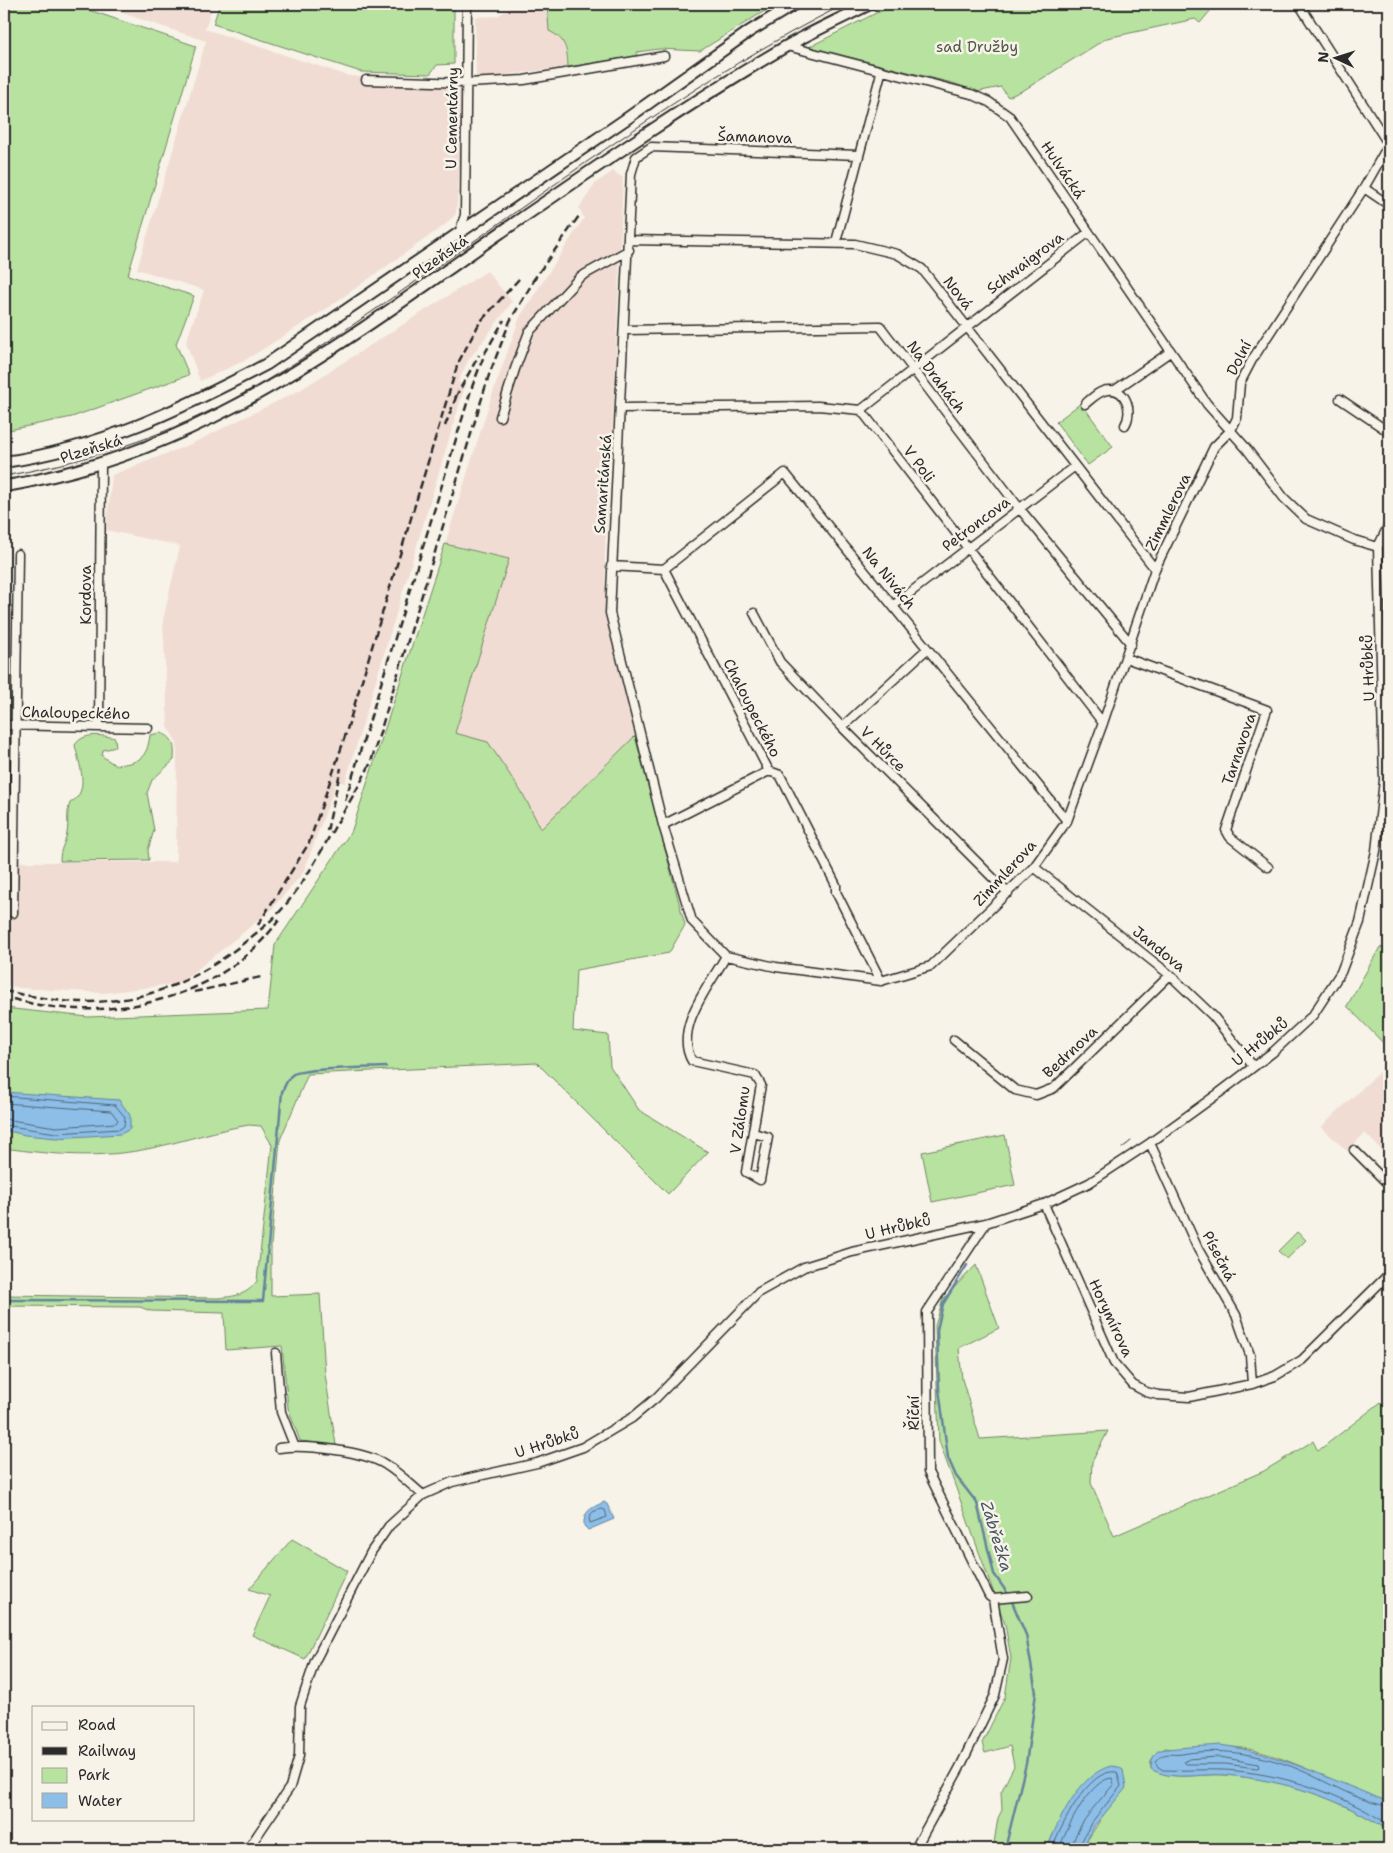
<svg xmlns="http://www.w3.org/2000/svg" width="1393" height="1853" viewBox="0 0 1393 1853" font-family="'Shantell Sans',sans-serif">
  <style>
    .built { fill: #f1dcd4 }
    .green { fill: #b8e29f; stroke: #728665 }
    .water { fill: #8cbee8; stroke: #65839c }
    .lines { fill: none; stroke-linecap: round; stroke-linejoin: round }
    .shore { stroke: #526677; stroke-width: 1 }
    .stream { stroke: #65839c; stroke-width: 2.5 }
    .street-casing { stroke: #2b2b2b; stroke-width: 11 }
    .secondary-casing { stroke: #2b2b2b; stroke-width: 14 }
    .street { stroke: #f7f3e8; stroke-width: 8 }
    .secondary { stroke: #f7f3e8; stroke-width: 10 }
    .tram { stroke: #2b2b2b; stroke-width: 1 }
    .rail { stroke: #2b2b2b; stroke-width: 2.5; stroke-dasharray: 8 4; stroke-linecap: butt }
    .labels { text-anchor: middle; stroke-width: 5; stroke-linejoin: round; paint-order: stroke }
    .park-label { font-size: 15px; fill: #4e5948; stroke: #f7f3e8 }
    .street-label { font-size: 15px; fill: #2b2b2b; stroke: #f7f3e8 }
    .water-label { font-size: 16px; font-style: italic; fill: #485764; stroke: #f7f3e8 }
  </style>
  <rect width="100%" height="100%" fill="#f7f3e8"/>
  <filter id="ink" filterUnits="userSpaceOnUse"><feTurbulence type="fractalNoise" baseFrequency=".02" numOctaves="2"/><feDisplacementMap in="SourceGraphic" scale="10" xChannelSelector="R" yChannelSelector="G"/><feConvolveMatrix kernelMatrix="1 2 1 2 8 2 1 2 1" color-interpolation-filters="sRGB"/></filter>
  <g filter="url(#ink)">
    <!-- built -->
    <path class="built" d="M95,4H213L205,29L349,76L467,83L456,214L445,225L329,307L244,361L200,381L186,342L204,290L137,269L206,41Z
      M537,4H547L549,30L558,35L564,42L568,67L476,79L475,17L497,16L511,8H537Z
      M613,171L623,178L614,399L605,550V613L635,736L541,830L524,796L455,733L509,559L445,544L491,398L520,317L584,218L579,208L596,183Z
      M487,271L512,302L468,361L458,382L465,386L345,783L337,781L303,873L270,911L180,983L105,993L20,988L4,984V862H176L177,743L168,727L163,620L180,546L106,530L112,475L191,444L300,390Z
      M1389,1063V1158L1365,1133L1347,1151L1321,1127Z"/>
    <!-- green -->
    <path class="green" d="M10,4H71L196,46L128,275L194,296L176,344L189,375L72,417L4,431V24Z
      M220,4H454V64L437,65L430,74L361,72L213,24Z
      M547,4H776L700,51L659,49L637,52V56L568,67C567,49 566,39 549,31Z
      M900,4H1216L1200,23L1195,19L1107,38L1024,90L1008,97L1001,87L976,92L956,84L809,47L876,13Z
      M1081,403L1113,447L1088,465L1056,422Z
      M445,544L509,559L455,733L488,742L524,796L541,829L635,736L685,925L669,953L576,970L573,1031L608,1035L610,1066L639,1110L708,1152L668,1194L537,1063L308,1074L280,1140L271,1245V1296L320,1294L325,1374L336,1445L300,1441L288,1408L282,1346L226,1350L224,1313L151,1311L140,1307L4,1306V1295L218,1298C235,1296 246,1296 257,1281L272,1145L261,1126L249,1125C216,1130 185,1141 152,1148C103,1159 53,1155 4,1148V1008L88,1017L268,1010L275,945L352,830Z
      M160,733C174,736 175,747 174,760L152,780L147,793L154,830L148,850L149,860L60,861C60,847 65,845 67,833C69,822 66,814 70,803C91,792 79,764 75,745C83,732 102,735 115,738L116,747L103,750L102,756L115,765C139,763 147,759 150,735Z
      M1380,947L1389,950V1049L1347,1006Z
      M1005,1135L1015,1185L932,1202L922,1152Z
      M1297,1232L1306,1240L1287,1259L1278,1251Z
      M976,1265L999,1328L959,1348L962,1379L980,1439L1108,1431L1092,1462L1091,1483L1114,1536L1264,1471L1313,1441L1318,1451L1381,1402L1389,1413V1802C1371,1795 1352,1790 1335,1782C1307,1768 1279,1756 1249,1749C1220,1743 1192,1753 1165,1748L1151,1760V1768C1172,1782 1201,1773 1225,1775C1283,1779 1341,1798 1389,1831V1849H1082L1107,1809L1053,1834L1047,1849H993L998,1818L1002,1810L1001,1792L1014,1766L1010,1746L985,1753L982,1743L1005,1697L1011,1658L1005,1624L939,1441L935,1326L943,1299Z
      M292,1539L347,1571L305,1659L252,1635L270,1596L249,1589Z"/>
    <!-- water -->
    <path class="water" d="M4,1092L119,1100L130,1115V1129L121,1134L56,1138L25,1135L4,1130Z
      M604,1502L607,1504L614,1519L588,1530L584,1526C583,1511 591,1508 604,1502Z
      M1220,1745C1280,1753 1333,1781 1389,1802V1831C1341,1798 1283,1780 1225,1775C1201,1773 1172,1782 1151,1769C1151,1762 1152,1756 1158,1751C1161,1748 1211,1746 1220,1745Z
      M1111,1766L1119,1767L1123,1770L1126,1788L1095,1825L1082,1849H1047C1058,1821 1079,1774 1111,1766Z"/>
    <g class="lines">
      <!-- shore -->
      <path class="shore" d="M4,1096L115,1105L125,1117L124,1126L120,1129L56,1133L4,1125
        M4,1103L111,1111L118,1120L116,1123L56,1127L4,1119
        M602,1509L605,1510L607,1517L590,1523L589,1518L593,1512Z
        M1220,1757L1258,1764L1259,1767L1257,1768L1225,1764H1186L1184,1762L1189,1759Z
        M1389,1806C1366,1804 1336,1787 1315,1777C1277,1757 1225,1746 1182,1754C1171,1756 1163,1750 1156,1762L1157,1766L1163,1770C1184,1771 1204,1769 1224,1770C1281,1773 1342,1793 1389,1825
        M1052,1849C1061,1827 1088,1767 1117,1772L1121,1786L1091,1823L1078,1849
        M1059,1849C1066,1830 1090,1779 1112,1778L1114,1784C1101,1799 1073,1828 1072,1849"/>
      <!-- stream -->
      <path class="stream" d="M967,1265L943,1304L937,1330L939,1389L948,1458L956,1476L977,1503L994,1574L1010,1597L1026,1635L1036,1693L1026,1764L1005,1849
        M4,1300L263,1301L282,1092C285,1086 287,1079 292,1075C301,1068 371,1068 386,1067"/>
      <defs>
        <path id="street" d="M1299,4L1389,145
          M787,46L971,94L989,102L1010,117L1207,404L1246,448L1284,498L1306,519L1354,540L1378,547
          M366,80L467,83L524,80L664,56
          M858,155L651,147L636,157L631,174L610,613L663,825L692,921L726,956L776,967L881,981L931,966L1034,867L1067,821L1103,723L1155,569L1214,447L1231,430L1237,418L1240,383L1252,360L1364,188L1389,144
          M1364,188L1389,205
          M460,231L465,215L467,4
          M630,240L855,244L897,254L922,269L1155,569
          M836,242L881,73
          M625,330L880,326L1020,509L1131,644
          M1115,390L1170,352
          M1340,399L1389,432
          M1085,404C1091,399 1100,390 1108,390C1127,388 1133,412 1125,425
          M621,408L818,406L861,410L1103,723
          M861,410L1089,232
          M500,417L515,369L529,332L580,277L629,250
          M611,566L664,569L769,771L780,775L836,885V892L881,981
          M664,569L785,473L1067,821
          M894,605L1075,466
          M754,613L780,662L842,727L1008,893
          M1126,658L1267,710L1226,830L1230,837L1268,867
          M4,725L148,728
          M99,727L101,463
          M842,727L927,649
          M663,825L769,771
          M1034,867L1170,975L1213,1016L1253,1066
          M13,913L18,554
          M726,956C710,985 673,1028 692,1061L755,1075L761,1085L746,1172L760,1180L768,1137L753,1133
          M954,1040L1015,1090L1036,1095L1054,1088L1170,975
          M1150,1143L1198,1249L1236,1315L1250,1355L1252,1384
          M1354,1150L1389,1185
          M1044,1204L1114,1363L1133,1385L1146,1392L1158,1395L1189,1397L1252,1384L1275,1376L1302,1360L1389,1274
          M986,1223L927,1312L928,1472L989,1596L993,1599L1028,1596
          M276,1353L281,1412L294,1445
          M279,1448C304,1444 365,1451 386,1465C399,1473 411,1485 423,1495
          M248,1849L290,1787L299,1756L300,1706L315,1661L371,1552L389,1526L423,1495L452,1482L537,1463L583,1447L632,1418L656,1398L759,1292L804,1267L852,1252L986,1223L1044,1204L1089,1183L1150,1143L1219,1093L1273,1052L1313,1015L1341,972L1360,922L1376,851L1384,780L1378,547L1389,524
          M915,1849L959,1769L995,1695L1003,1659L993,1599"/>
        <path id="secondary" d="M4,462C99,449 183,408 267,364L629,117L750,31L795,4
          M4,486C29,483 53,476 77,470C237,426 366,326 500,233C593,169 687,104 785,47C813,31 842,18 870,4"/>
      </defs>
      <!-- street casing -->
      <use href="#street" class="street-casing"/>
      <!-- secondary casing -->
      <use href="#secondary" class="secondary-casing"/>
      <!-- street -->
      <use href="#street" class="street"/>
      <!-- secondary -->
      <use href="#secondary" class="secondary"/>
      <!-- tram -->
      <path class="tram" d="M4,476C67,465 128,448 186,422C274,383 352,325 431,271C566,178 698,77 845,4
        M1122,1148L1131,1141"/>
      <!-- rail -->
      <path class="rail" d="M532,282L579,216
        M455,398L479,355
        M445,426L458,392
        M345,801L472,387L485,353L504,320
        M327,831L341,768
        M258,925L309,843L342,746L458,363L480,322L519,279
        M4,991C32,996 61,1003 90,1002C148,1001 195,981 240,946C255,934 270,923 283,908C303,884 319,856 334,828C347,806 360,785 371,762L489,375L510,321L536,277
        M194,992L261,977
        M13,999C106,1025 220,1002 279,920"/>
    </g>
  </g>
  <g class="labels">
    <!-- park labels -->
    <g class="park-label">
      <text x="977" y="52">sad Družby</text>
    </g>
    <!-- street labels -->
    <g class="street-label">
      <text transform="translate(452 118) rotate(-89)" y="5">U Cementárny</text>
      <text transform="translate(755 137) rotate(2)" y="5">Šamanova</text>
      <text transform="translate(1063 170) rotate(56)" y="5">Hulvácká</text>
      <text transform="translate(440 257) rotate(-35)" y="5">Plzeňská</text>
      <text transform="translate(1025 263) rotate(-37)" y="5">Schwaigrova</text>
      <text transform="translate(958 293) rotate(52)" y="5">Nová</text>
      <text transform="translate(1239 358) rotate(-63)" y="5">Dolní</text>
      <text transform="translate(936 377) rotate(53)" y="5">Na Drahách</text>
      <text transform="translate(91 449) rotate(-17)" y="5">Plzeňská</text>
      <text transform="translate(919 464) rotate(53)" y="5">V Poli</text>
      <text transform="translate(603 484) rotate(-86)" y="5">Samaritánská</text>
      <text transform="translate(1168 512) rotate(-64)" y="5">Zimmlerova</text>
      <text transform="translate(976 524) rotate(-37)" y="5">Petroncova</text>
      <text transform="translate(889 578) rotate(51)" y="5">Na Nivách</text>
      <text transform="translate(86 595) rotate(-90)" y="5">Kordova</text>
      <text transform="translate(1368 668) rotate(-92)" y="5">U Hrůbků</text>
      <text transform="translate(752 708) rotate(63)" y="5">Chaloupeckého</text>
      <text transform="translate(76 713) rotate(1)" y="5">Chaloupeckého</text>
      <text transform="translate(883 749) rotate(45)" y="5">V Hůrce</text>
      <text transform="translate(1239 749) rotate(-71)" y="5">Tarnavova</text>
      <text transform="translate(1005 873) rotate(-47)" y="5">Zimmlerova</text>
      <text transform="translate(1159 949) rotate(39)" y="5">Jandova</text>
      <text transform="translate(1260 1042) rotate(-39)" y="5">U Hrůbků</text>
      <text transform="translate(1070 1052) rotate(-43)" y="5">Bedrnova</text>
      <text transform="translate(740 1120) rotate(-82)" y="5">V Zálomu</text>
      <text transform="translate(898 1227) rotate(-13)" y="5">U Hrůbků</text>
      <text transform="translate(1219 1256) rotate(62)" y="5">Písečná</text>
      <text transform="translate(1111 1318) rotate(65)" y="5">Horymírova</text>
      <text transform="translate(914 1413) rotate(-90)" y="5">Říční</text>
      <text transform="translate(547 1443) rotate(-18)" y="5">U Hrůbků</text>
    </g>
    <!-- water labels -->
    <g class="water-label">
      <text transform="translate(997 1536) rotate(73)" y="6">Zábřežka</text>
    </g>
  </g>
  <!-- margin -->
  <rect width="1393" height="1853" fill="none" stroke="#f7f3e8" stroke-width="20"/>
  <rect x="10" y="10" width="1373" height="1833" fill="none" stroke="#2b2b2b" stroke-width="2" filter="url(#ink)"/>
  <!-- legend -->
  <rect x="32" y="1706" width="162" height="115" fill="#f7f3e8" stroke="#a5a39c"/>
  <rect x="42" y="1722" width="25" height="8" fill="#f7f3e8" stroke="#a5a39c"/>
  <text x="78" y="1730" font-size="15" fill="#2b2b2b">Road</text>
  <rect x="42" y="1747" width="25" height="8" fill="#2b2b2b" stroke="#a5a39c"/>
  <text x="78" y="1756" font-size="15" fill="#2b2b2b">Railway</text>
  <rect x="42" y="1768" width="25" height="15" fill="#b8e29f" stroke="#a5a39c"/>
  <text x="78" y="1780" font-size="15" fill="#2b2b2b">Park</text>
  <rect x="42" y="1793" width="25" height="15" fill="#8cbee8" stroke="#a5a39c"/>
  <text x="78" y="1806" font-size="15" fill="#2b2b2b">Water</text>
  <!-- north arrow -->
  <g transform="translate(1336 58) rotate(274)" stroke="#f7f3e8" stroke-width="4" paint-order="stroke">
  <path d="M0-4L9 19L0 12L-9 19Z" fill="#2b2b2b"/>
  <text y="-8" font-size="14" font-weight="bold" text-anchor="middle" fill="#2b2b2b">N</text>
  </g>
</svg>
